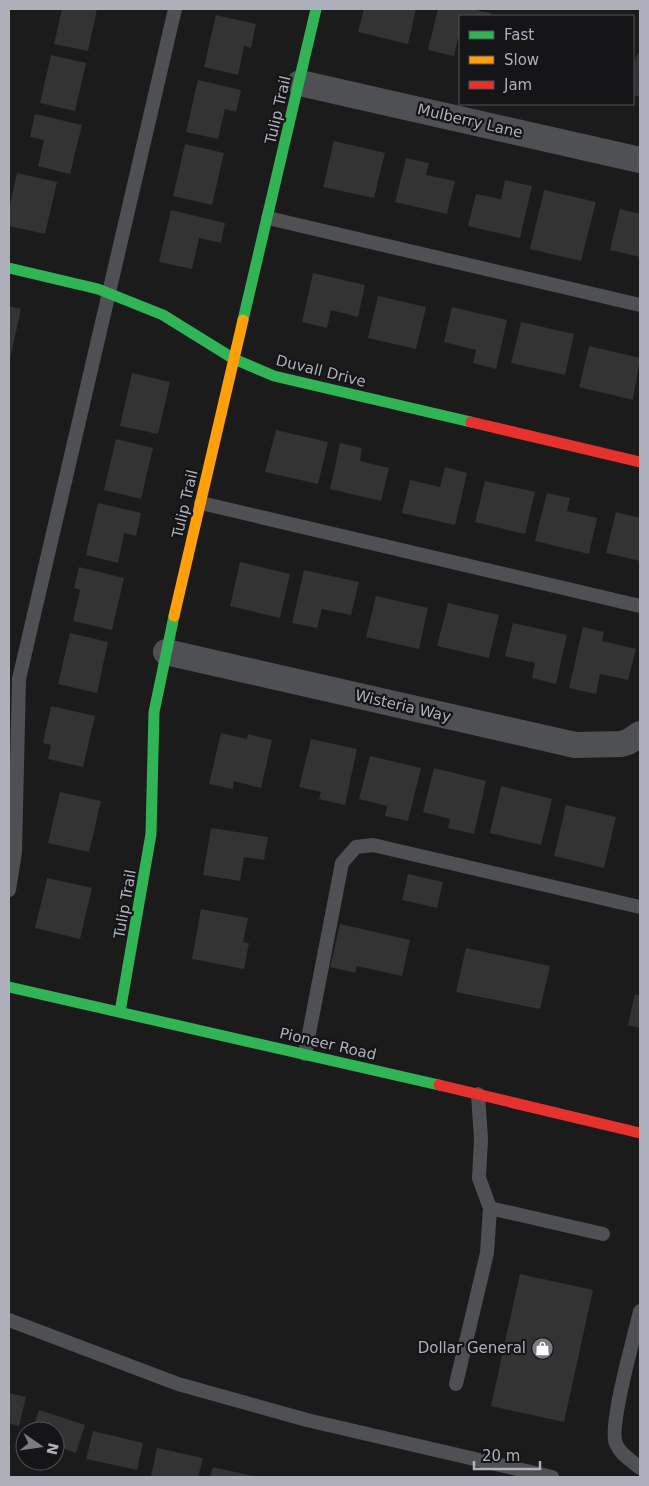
<svg xmlns="http://www.w3.org/2000/svg" width="649" height="1486" viewBox="0 0 649 1486" font-family="'DejaVu Sans',sans-serif">
  <style>
    .building { fill: #333334 }
    .lines { fill: none; stroke-linecap: round; stroke-linejoin: round }
    .lane { stroke: #4f5054; stroke-width: 14 }
    .street { stroke: #4f5054; stroke-width: 26 }
    .fast { stroke: #30b455; stroke-width: 11 }
    .slow { stroke: #ff9f0a; stroke-width: 11 }
    .jam { stroke: #e5322d; stroke-width: 11 }
    .labels { text-anchor: middle; stroke-width: 4.5; stroke-linejoin: round; paint-order: stroke }
    .street-label { font-size: 15px; fill: #adb0bb; stroke: #151517 }
    .poi-label { font-size: 15px; fill: #adb0bb; stroke: #151517; text-anchor: end }
  </style>
  <rect width="100%" height="100%" fill="#1b1b1b"/>
  <!-- building -->
  <path class="building" d="M62,9H97L88,51L54,44Z
    M364,9H416L408,44L358,32Z
    M438,9H471L491,13L490,16H460V38H458L454,56L428,50Z
    M216,15L256,24L251,48L244,46L238,75L204,67Z
    M637,53L640,54V97L633,95V71Z
    M51,55L86,63L75,111L40,103Z
    M198,80L241,90L236,112L225,109L218,139L186,132Z
    M35,114L82,125L70,174L38,166L44,140L30,137Z
    M334,141L385,153L374,198L323,187Z
    M185,144L224,153L212,205L173,196Z
    M406,158L429,163L426,175L455,181L447,214L395,202Z
    M17,173L57,182L45,234L9,226V209Z
    M505,180L532,186L520,238L468,226L476,194L501,199Z
    M544,190L596,202L581,261L530,249Z
    M620,209L640,214V257L610,250Z
    M171,210L225,223L221,243L199,238L192,269L159,262Z
    M313,273L365,285L358,317L331,310L327,328L302,322Z
    M378,296L426,307L416,349L368,338Z
    M9,306L21,309L10,359H9Z
    M452,307L507,320L496,369L473,363L476,350L444,342Z
    M521,322L574,334L565,375L511,363Z
    M589,346L640,358L633,400L579,387Z
    M132,373L170,382L158,434L120,426Z
    M276,430L328,442L318,484L265,472Z
    M116,439L153,448L141,499L104,490Z
    M340,443L362,448L360,461L389,468L381,501L330,489Z
    M445,467L467,473L455,525L402,513L410,480L440,487Z
    M485,481L535,492L525,534L475,522Z
    M547,493L570,498L567,511L597,518L589,554L535,541Z
    M98,503L141,513L136,536L124,533L118,563L86,555Z
    M616,512L640,518V561L606,553Z
    M240,562L290,574L280,618L230,606Z
    M79,567L124,578L112,630L73,621L80,590L74,588Z
    M304,570L359,582L351,615L322,609L317,628L292,623Z
    M376,596L428,608L419,649L366,637Z
    M448,603L499,615L489,658L437,646Z
    M513,623L567,635L556,684L532,678L535,663L505,656Z
    M583,627L604,632L602,641L636,649L628,680L600,674L596,694L569,688Z
    M70,633L108,642L97,693L58,684Z
    M51,706L95,716L83,767L48,759L51,745L43,743Z
    M221,733L247,739L248,734L272,740L261,788L234,781L233,789L209,784Z
    M311,739L357,749L345,805L319,799L321,792L299,787Z
    M370,756L421,768L408,821L385,816L387,806L359,799Z
    M434,768L486,781L474,834L448,828L450,819L423,812Z
    M501,786L552,799L541,845L490,833Z
    M60,792L101,801L89,852L48,843Z
    M566,805L616,817L604,868L554,856Z
    M211,828L268,837L264,860L244,857L240,881L203,875Z
    M408,874L443,882L437,908L402,900Z
    M47,878L92,888L80,939L35,928Z
    M201,909L248,918L243,942L249,943L244,969L192,959Z
    M340,924L410,940L402,976L357,966L355,973L330,967Z
    M466,948L550,966L540,1009L456,992Z
    M635,994L640,996V1028L628,1025Z
    M520,1274L593,1290L564,1422L491,1406Z
    M9,1393L26,1397L19,1426L9,1423Z
    M39,1410L85,1425L76,1453L55,1446V1431H32Z
    M93,1431L143,1443L137,1470L86,1459Z
    M157,1448L203,1458L198,1477L151,1476Z
    M213,1467L253,1476V1477H210Z"/>
  <g class="lines">
    <!-- lane -->
    <path class="lane" d="M268,218L640,305
      M201,503L640,606
      M9,890L15,852L19,679L175,9
      M305,1054L342,863L356,847L373,845L640,907
      M490,1208L603,1234
      M640,1311C635,1335 608,1426 616,1444C621,1455 631,1460 640,1468
      M9,1320L178,1384L307,1420L552,1477
      M456,1384L487,1253L490,1208L479,1178L481,1139L478,1094"/>
    <!-- street -->
    <path class="street" d="M300,83L640,160
      M166,652L575,745L621,744L628,742L640,734"/>
    <!-- fast -->
    <path class="fast" d="M9,268L98,289L163,315L234,359L274,376L471,422
      M243,320L316,9
      M9,987L439,1085
      M120,1012L151,834L154,712L174,616"/>
    <!-- slow -->
    <path class="slow" d="M174,616L243,320"/>
    <!-- jam -->
    <path class="jam" d="M471,422L640,462
      M439,1085L640,1133"/>
  </g>
  <!-- icons -->
  <defs>
    <symbol id="shop-disc" viewBox="-11 -11 22 22"><circle r="9.5" fill="#7a7c83" stroke="#151517"/><path d="M-5-2.5h2.3a2.7 3.5 0 0 1 5.4 0H5L5.5 6h-11ZM-1.5-2.5h3a1.5 2.3 0 0 0-3 0Z" fill="#fff"/></symbol>
  </defs>
  <g fill-rule="evenodd">
    <use href="#shop-disc" x="530" y="1336" width="25" height="25"/>
  </g>
  <g class="labels">
    <!-- street labels -->
    <g class="street-label">
      <text transform="translate(278 110) rotate(-77)" y="5">Tulip Trail</text>
      <text transform="translate(470 121) rotate(13)" y="5">Mulberry Lane</text>
      <text transform="translate(321 371) rotate(14)" y="5">Duvall Drive</text>
      <text transform="translate(185 504) rotate(-77)" y="5">Tulip Trail</text>
      <text transform="translate(403 706) rotate(13)" y="5">Wisteria Way</text>
      <text transform="translate(125 904) rotate(-80)" y="5">Tulip Trail</text>
      <text transform="translate(328 1044) rotate(13)" y="5">Pioneer Road</text>
    </g>
    <!-- poi labels -->
    <g class="poi-label">
      <text x="526" y="1353">Dollar General</text>
    </g>
  </g>
  <!-- border -->
  <rect width="649" height="1486" fill="none" stroke="#adb0bb" stroke-width="20"/>
  <!-- legend -->
  <rect x="459" y="15" width="175" height="90" fill="#151517" stroke="#525359"/>
  <rect x="469" y="31" width="25" height="8" fill="#30b455" stroke="#525359"/>
  <text x="504" y="40" font-size="15" fill="#adb0bb">Fast</text>
  <rect x="469" y="56" width="25" height="8" fill="#ff9f0a" stroke="#525359"/>
  <text x="504" y="65" font-size="15" fill="#adb0bb">Slow</text>
  <rect x="469" y="81" width="25" height="8" fill="#e5322d" stroke="#525359"/>
  <text x="504" y="90" font-size="15" fill="#adb0bb">Jam</text>
  <!-- north arrow -->
  <g transform="translate(40 1446) rotate(103)"><circle r="24" fill="#151517" stroke="#525359"/>
  <path d="M0-4L9 19L0 12L-9 19Z" fill="#7a7c83"/>
  <text y="-8" font-size="14" font-weight="bold" text-anchor="middle" fill="#adb0bb">N</text>
  </g>
  <!-- scale -->
  <path d="M474 1461v8h66v-8" fill="none" stroke="#adb0bb" stroke-width="2.5"/>
  <text x="482" y="1461" font-size="15" fill="#adb0bb" stroke="#151517" stroke-width="4" paint-order="stroke">20 m</text>
</svg>
